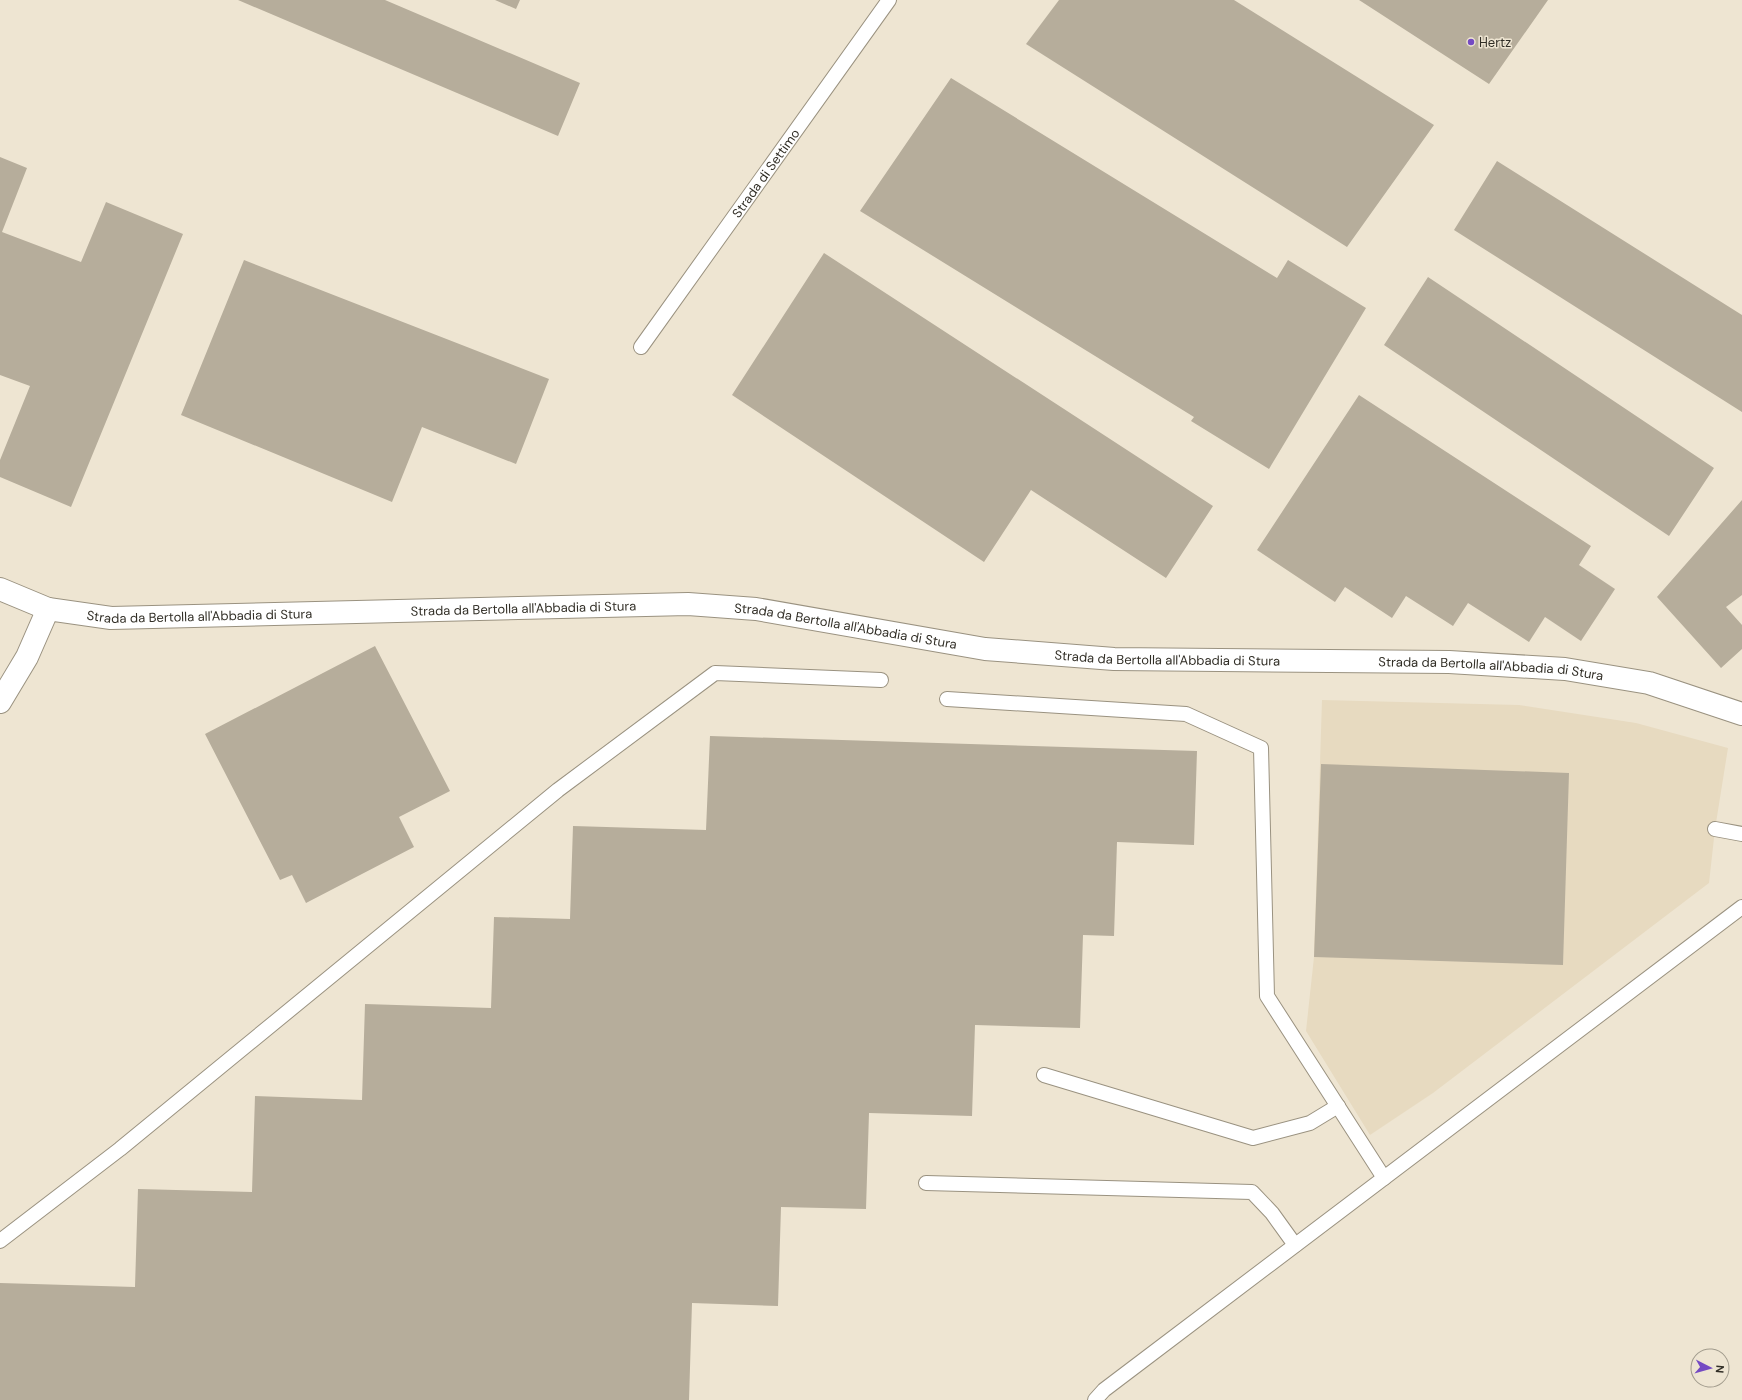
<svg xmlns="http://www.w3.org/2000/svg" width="1742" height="1400" viewBox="0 0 1742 1400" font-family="'DM Sans',sans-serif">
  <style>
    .built { fill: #e7dac0 }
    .building { fill: #b6ad9b }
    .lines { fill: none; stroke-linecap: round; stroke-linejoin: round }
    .lane-casing { stroke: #9a9280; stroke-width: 16 }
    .street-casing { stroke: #9a9280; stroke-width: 24 }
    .lane { stroke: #fff; stroke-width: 14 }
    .street { stroke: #fff; stroke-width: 22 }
    .poi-dot { fill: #744ac3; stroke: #eee5d2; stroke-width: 1.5 }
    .labels { text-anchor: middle; stroke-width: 3; stroke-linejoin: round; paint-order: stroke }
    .poi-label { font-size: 13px; fill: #312e26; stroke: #eee5d2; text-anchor: start }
    .street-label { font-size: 13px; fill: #312e26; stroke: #eee5d2 }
  </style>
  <rect width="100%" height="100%" fill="#eee5d2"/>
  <!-- built -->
  <path class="built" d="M1322,700L1519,705L1636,723L1728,748L1715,829L1709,883L1433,1093L1370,1135L1306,1031L1314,957Z"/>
  <!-- building -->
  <path class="building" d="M238,0H385L580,83L558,136Z
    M495,0H520L516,9Z
    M1059,0H1234L1434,125L1347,247L1026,44Z
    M1359,0H1548L1489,84Z
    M951,78L1277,278L1288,260L1366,308L1269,469L1191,421L1194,417L860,211Z
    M0,157L27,168L2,232L81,262L106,202L183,234L71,507L0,477V460L30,386L0,375Z
    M1497,161L1742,315V412L1454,230Z
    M824,253L1213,506L1166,578L1031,490L984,562L732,395Z
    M244,260L549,379L516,464L422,427L392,502L181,415Z
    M1428,277L1714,468L1669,536L1384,345Z
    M1359,395L1591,546L1579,565L1615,589L1581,641L1545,617L1529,642L1468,603L1453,626L1406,596L1392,618L1345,587L1335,602L1257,550Z
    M1742,500V595L1726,607L1742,625V649L1721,668L1657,597Z
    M375,646L450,791L399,817L414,847L306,903L292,875L280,880L205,734Z
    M710,736L1197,751L1194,845L1117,842L1114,936L1083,935L1080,1028L975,1025L972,1116L869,1113L866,1209L781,1207L778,1306L692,1303L689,1400H0V1283L135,1287L138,1189L252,1192L255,1096L362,1100L365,1004L491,1008L494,917L570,919L573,826L706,830Z
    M1321,764L1569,773L1563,965L1314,957Z"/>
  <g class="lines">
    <defs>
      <g id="lane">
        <path id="s1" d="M641,347L889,0"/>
        <path d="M947,699L1186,714L1261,748L1267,996L1384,1178"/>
        <path d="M1715,829L1742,834"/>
        <path d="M1044,1075L1253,1138L1310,1123L1338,1106"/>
        <path d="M926,1183L1252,1192L1272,1213L1295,1245"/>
        <path d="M0,1241L120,1149L558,790L715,673L881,680"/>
        <path d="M1095,1400L1104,1390L1742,907"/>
      </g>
      <g id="street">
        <path d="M0,589L48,609"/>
        <path id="s2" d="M0,702L27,657L48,609L111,618L688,604L756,609L985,649L1114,659L1449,662L1565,669L1649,683L1742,714"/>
      </g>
    </defs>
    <!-- lane casing -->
    <use href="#lane" class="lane-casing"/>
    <!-- street casing -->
    <use href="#street" class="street-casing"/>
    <!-- lane -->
    <use href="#lane" class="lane"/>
    <!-- street -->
    <use href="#street" class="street"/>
  </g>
  <!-- markers -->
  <circle class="poi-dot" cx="1471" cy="42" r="4"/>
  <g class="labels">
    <!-- poi labels -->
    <g class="poi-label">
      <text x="1479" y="47">Hertz</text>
    </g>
    <!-- street labels -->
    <g class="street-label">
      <text dy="5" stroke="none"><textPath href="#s1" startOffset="214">Strada di Settimo</textPath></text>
      <text dy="5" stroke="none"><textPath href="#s2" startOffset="581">Strada da Bertolla all'Abbadia di Stura</textPath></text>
      <text dy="5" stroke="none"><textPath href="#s2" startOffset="257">Strada da Bertolla all'Abbadia di Stura</textPath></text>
      <text dy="5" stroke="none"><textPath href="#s2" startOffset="905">Strada da Bertolla all'Abbadia di Stura</textPath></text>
      <text dy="5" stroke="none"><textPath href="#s2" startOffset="1229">Strada da Bertolla all'Abbadia di Stura</textPath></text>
      <text dy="5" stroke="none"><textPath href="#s2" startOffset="1553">Strada da Bertolla all'Abbadia di Stura</textPath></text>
    </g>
  </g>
  <!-- north arrow -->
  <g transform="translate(1710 1368) rotate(96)"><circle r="19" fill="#eee5d2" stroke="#a29c8d"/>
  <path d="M0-3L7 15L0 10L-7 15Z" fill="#744ac3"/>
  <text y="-6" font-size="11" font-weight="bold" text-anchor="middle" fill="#312e26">N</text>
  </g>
</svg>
